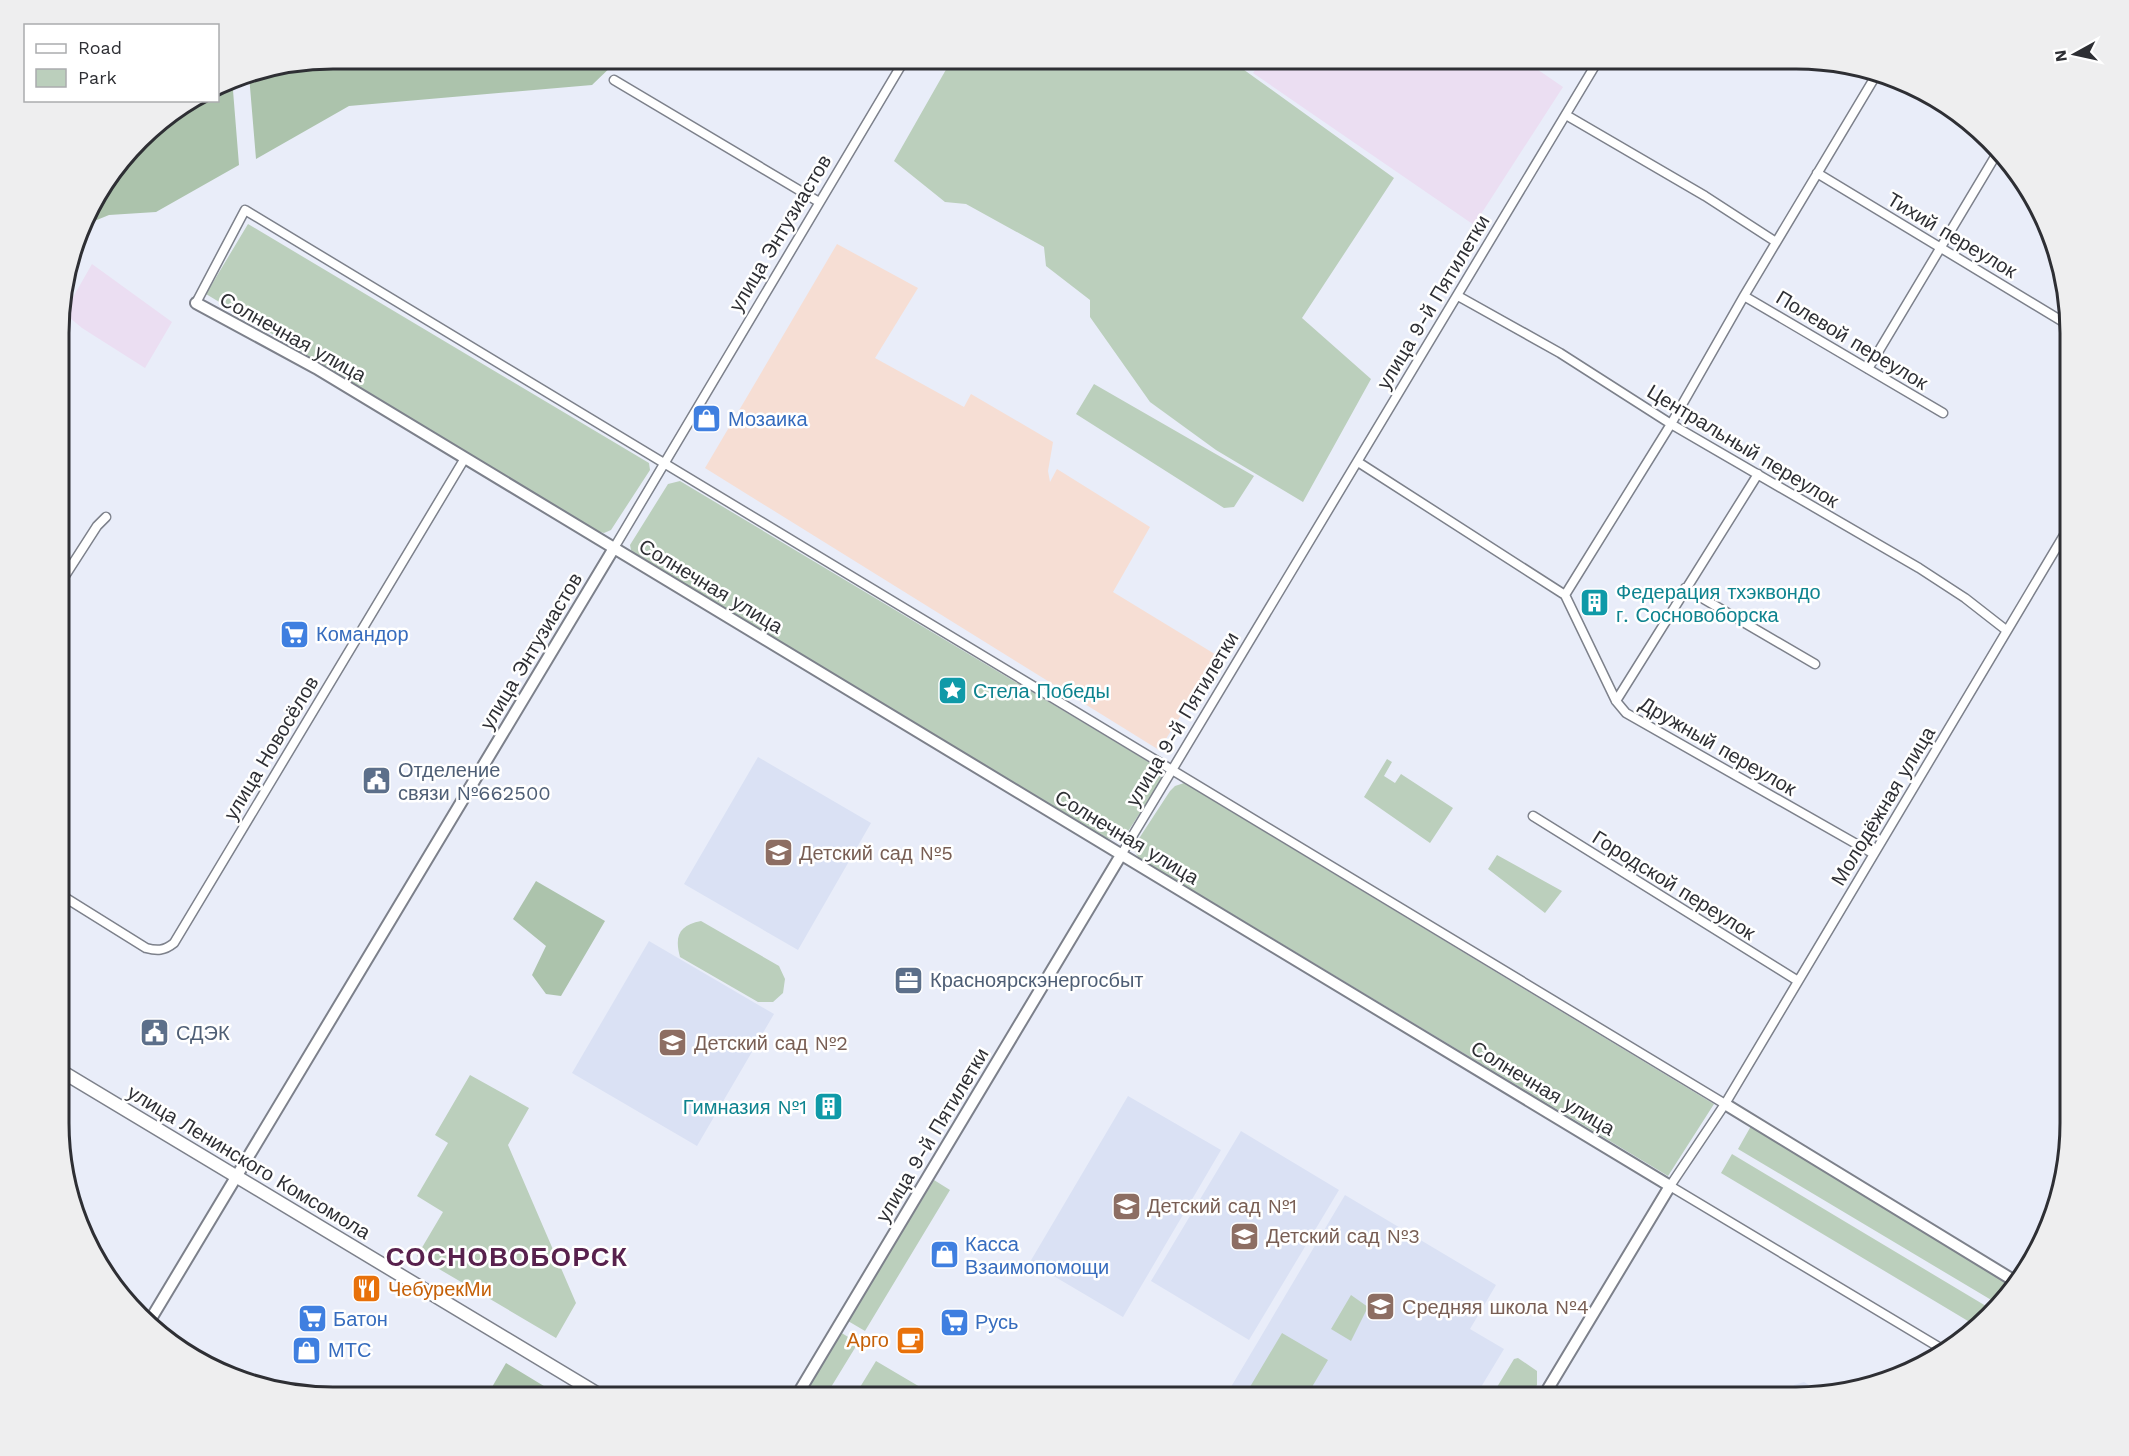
<svg xmlns="http://www.w3.org/2000/svg" width="2129" height="1456" viewBox="0 0 2129 1456" font-family="'Work Sans',sans-serif">
  <style>
    .built { fill: #dae1f4 }
    .industrial { fill: #ebdef2 }
    .medical { fill: #f6ded4 }
    .green { fill: #bbcfbc }
    .forest { fill: #acc3ac }
    .lines { fill: none; stroke-linecap: round; stroke-linejoin: round }
    .minor-casing { stroke: #7d818b; stroke-width: 11 }
    .tertiary-casing { stroke: #7d818b; stroke-width: 14 }
    .secondary-casing { stroke: #7d818b; stroke-width: 15 }
    .minor { stroke: #fff; stroke-width: 8 }
    .tertiary { stroke: #fff; stroke-width: 10 }
    .secondary { stroke: #fff; stroke-width: 12 }
    .labels { text-anchor: middle; stroke-width: 5; stroke-linejoin: round; paint-order: stroke }
    .street-label { font-size: 20px; fill: #2e2f34; stroke: #fff }
    .shop-label { font-size: 20px; fill: #366cbe; stroke: #fff; text-anchor: start }
    .culture-label { font-size: 20px; fill: #0d838f; stroke: #fff; text-anchor: start }
    .service-label { font-size: 20px; fill: #4e5e75; stroke: #fff; text-anchor: start }
    .education-label { font-size: 20px; fill: #785e54; stroke: #fff; text-anchor: start }
    .food-label { font-size: 20px; fill: #c56008; stroke: #fff; text-anchor: start }
    .district-label { font-size: 26px; font-weight: bold; letter-spacing: 1.5px; fill: #58214d; stroke: #fff }
    .rim { fill: none; stroke: #2e2f34; stroke-width: 3 }
  </style>
  <rect width="100%" height="100%" fill="#e9edf9"/>
  <!-- built -->
  <path class="built" d="M758,757L871,823L798,950L684,884Z
    M649,941L774,1014L697,1146L572,1073Z
    M1128,1096L1221,1150L1123,1317L1030,1262Z
    M1241,1131L1339,1190L1249,1340L1151,1281Z
    M1345,1195L1496,1285L1470,1329L1504,1349L1475,1397H1225Z
    M1804,1382L1821,1392L1797,1397H1787L1794,1385Z"/>
  <!-- industrial -->
  <path class="industrial" d="M1263,59H1522L1563,87L1474,225L1253,73Z
    M92,264L172,322L145,368L82,328L64,313Z"/>
  <!-- medical -->
  <path class="medical" d="M837,244L918,288L875,358L964,407L971,394L1053,442L1048,471L1050,482L1057,469L1150,527L1113,592L1218,656L1159,750L705,468Z"/>
  <!-- green -->
  <path class="green" d="M952,59H1229L1394,178L1302,318L1371,379L1303,502L1216,450L1150,402L1090,317V300L1046,266L1044,247L966,204L945,202L894,161Z
    M248,224L649,463L650,470L611,530L604,533L597,531L206,294Z
    M1094,384L1254,476L1234,507L1224,508L1076,414Z
    M680,481L1159,768L1162,779L1125,836L1116,840L1107,838L635,556L631,550L630,545L668,484Z
    M1387,759L1392,762L1384,776L1395,783L1401,774L1453,808L1430,843L1364,797Z
    M1184,783L1714,1104L1668,1176L1139,858L1135,852L1136,843L1170,791L1175,786Z
    M1497,855L1562,891L1545,913L1488,869Z
    M701,921L779,966L785,979L783,993L773,1002H758L680,957C674,935 680,925 701,921Z
    M470,1075L529,1108L508,1145L576,1303L556,1338L417,1256L443,1212L417,1196L448,1143L435,1135Z
    M1751,1126L2016,1287L2014,1290L1998,1304L1738,1149Z
    M1732,1154L1991,1309L1973,1324L1721,1173Z
    M934,1180L950,1190L865,1331L848,1321Z
    M1351,1295L1368,1307L1351,1341L1331,1329Z
    M840,1332L858,1343L825,1397H801Z
    M1282,1333L1328,1360L1306,1397H1244Z
    M1518,1358L1537,1371V1385L1529,1397H1491L1514,1359Z
    M876,1361L937,1397H854Z"/>
  <!-- forest -->
  <path class="forest" d="M333,59H627L618,60L592,85L349,106L256,159L249,75Z
    M232,78L239,165L156,212L109,215L82,226L87,211L152,127L194,101L218,100V86Z
    M536,881L605,921L561,996L546,994L532,975L546,946L513,919Z
    M506,1363L562,1397H494L488,1394Z"/>
  <g class="lines">
    <defs>
      <path id="minor" d="M614,80L819,202
        M1566,115L1705,196L1776,242
        M1817,173L2070,326
        M1458,296L1560,353L1671,424L1919,568L1965,598L2006,630
        M1744,296L1943,413
        M196,303L245,210L1725,1104
        M1868,369L1996,155
        M1358,462L1565,595L1616,701L1626,713L1874,854
        M614,548L905,59
        M61,582L97,526L106,517
        M1685,588L1815,664
        M1565,595L1671,424L1744,296L1878,72
        M1616,701L1758,474
        M1533,816L1798,981
        M1121,855L1599,59
        M61,895L146,948C157,951 164,951 174,943L465,458
        M1942,1349L1670,1186L1725,1104L2070,525"/>
      <path id="tertiary" d="M196,303L316,368L1670,1186L1543,1397
        M1725,1104L2018,1283
        M149,1322L614,548
        M796,1397L1121,855"/>
      <path id="secondary" d="M61,1071L603,1397"/>
    </defs>
    <!-- minor casing -->
    <use href="#minor" class="minor-casing"/>
    <!-- tertiary casing -->
    <use href="#tertiary" class="tertiary-casing"/>
    <!-- secondary casing -->
    <use href="#secondary" class="secondary-casing"/>
    <!-- minor -->
    <use href="#minor" class="minor"/>
    <!-- tertiary -->
    <use href="#tertiary" class="tertiary"/>
    <!-- secondary -->
    <use href="#secondary" class="secondary"/>
  </g>
  <!-- icons -->
  <defs>
    <symbol id="shop-square" viewBox="-11 -11 22 22"><rect x="-9" y="-9" width="18" height="18" rx="4" fill="#3f7fe0" stroke="#fff"/><path d="M-5-2.5h2.3a2.7 3.5 0 0 1 5.4 0H5L5.5 6h-11ZM-1.5-2.5h3a1.5 2.3 0 0 0-3 0Z" fill="#fff"/></symbol>
    <symbol id="building-square" viewBox="-11 -11 22 22"><rect x="-9" y="-9" width="18" height="18" rx="4" fill="#0f9aa8" stroke="#fff"/><path d="M-4-6H4V6H1V3H-1V6H-4ZM-2.5-4.3h1.7v1.8h-1.7ZM.8-4.3h1.7v1.8H.8ZM-2.5-1h1.7V.8h-1.7ZM.8-1h1.7V.8H.8Z" fill="#fff"/></symbol>
    <symbol id="supermarket-square" viewBox="-11 -11 22 22"><rect x="-9" y="-9" width="18" height="18" rx="4" fill="#3f7fe0" stroke="#fff"/><path d="M-6-5.5h2.5l.6 2H6L4.5 2H-2.5L-4.4-4H-6ZM-1.5 3.2a1.3 1.3 0 1 0 .1 0ZM3 3.2a1.3 1.3 0 1 0 .1 0Z" fill="#fff"/></symbol>
    <symbol id="sight-square" viewBox="-11 -11 22 22"><rect x="-9" y="-9" width="18" height="18" rx="4" fill="#0f9aa8" stroke="#fff"/><path d="M0-6L1.8-2.2L6-1.7L2.9 1.2L3.7 5.4L0 3.3L-3.7 5.4L-2.9 1.2L-6-1.7L-1.8-2.2Z" fill="#fff"/></symbol>
    <symbol id="civic-square" viewBox="-11 -11 22 22"><rect x="-9" y="-9" width="18" height="18" rx="4" fill="#5c6f8a" stroke="#fff"/><path d="M-.6-6.5H3V-4.5H.6V-3L4-1V1h2V6H-6V1h2V-1L-.6-3ZM-1.2 2.5V6h2.4V2.5Z" fill="#fff"/></symbol>
    <symbol id="school-square" viewBox="-11 -11 22 22"><rect x="-9" y="-9" width="18" height="18" rx="4" fill="#8d6e63" stroke="#fff"/><path d="M0-5L7-2L0 1L-7-2ZM-4 1L0 2.5L4 1V4Q0 6-4 4Z" fill="#fff"/></symbol>
    <symbol id="office-square" viewBox="-11 -11 22 22"><rect x="-9" y="-9" width="18" height="18" rx="4" fill="#5c6f8a" stroke="#fff"/><path d="M-6-3h4V-5.5h4V-3h4V5H-6ZM-1-4.5V-3h2v-1.5ZM-6 0V1H6V0Z" fill="#fff"/></symbol>
    <symbol id="restaurant-square" viewBox="-11 -11 22 22"><rect x="-9" y="-9" width="18" height="18" rx="4" fill="#e8710a" stroke="#fff"/><path d="M-5-6h1v4h1v-4h1v4h1v-4h1v5L-1.5 .5V6h-2V.5L-5-1ZM5-6V6H3V1.5H1.5Q1.5-4 5-6Z" fill="#fff"/></symbol>
    <symbol id="cafe-square" viewBox="-11 -11 22 22"><rect x="-9" y="-9" width="18" height="18" rx="4" fill="#e8710a" stroke="#fff"/><path d="M-5.5-4.5H6V0H3Q3 3.5 0 3.5H-2.5Q-5.5 3.5-5.5 0ZM3-3.2v2h1.7v-2ZM-6 4.5H4V6H-6Z" fill="#fff"/></symbol>
  </defs>
  <g fill-rule="evenodd">
    <use href="#shop-square" x="690" y="402" width="33" height="33"/>
    <use href="#building-square" x="1578" y="586" width="33" height="33"/>
    <use href="#supermarket-square" x="278" y="618" width="33" height="33"/>
    <use href="#sight-square" x="936" y="674" width="33" height="33"/>
    <use href="#civic-square" x="360" y="764" width="33" height="33"/>
    <use href="#school-square" x="762" y="836" width="33" height="33"/>
    <use href="#office-square" x="892" y="964" width="33" height="33"/>
    <use href="#civic-square" x="138" y="1016" width="33" height="33"/>
    <use href="#school-square" x="656" y="1026" width="33" height="33"/>
    <use href="#building-square" x="812" y="1090" width="33" height="33"/>
    <use href="#school-square" x="1110" y="1190" width="33" height="33"/>
    <use href="#school-square" x="1228" y="1220" width="33" height="33"/>
    <use href="#shop-square" x="928" y="1238" width="33" height="33"/>
    <use href="#restaurant-square" x="350" y="1272" width="33" height="33"/>
    <use href="#school-square" x="1364" y="1290" width="33" height="33"/>
    <use href="#supermarket-square" x="296" y="1302" width="33" height="33"/>
    <use href="#supermarket-square" x="938" y="1306" width="33" height="33"/>
    <use href="#cafe-square" x="894" y="1324" width="33" height="33"/>
    <use href="#shop-square" x="290" y="1334" width="33" height="33"/>
  </g>
  <g class="labels">
    <!-- street labels -->
    <g class="street-label">
      <text transform="translate(780 233) rotate(-59)" y="7">улица Энтузиастов</text>
      <text transform="translate(1952 235) rotate(31)" y="7">Тихий переулок</text>
      <text transform="translate(1433 302) rotate(-59)" y="7">улица 9-й Пятилетки</text>
      <text transform="translate(293 337) rotate(29)" y="7">Солнечная улица</text>
      <text transform="translate(1852 340) rotate(31)" y="7">Полевой переулок</text>
      <text transform="translate(1743 446) rotate(31)" y="7">Центральный переулок</text>
      <text transform="translate(711 586) rotate(31)" y="7">Солнечная улица</text>
      <text transform="translate(531 651) rotate(-59)" y="7">улица Энтузиастов</text>
      <text transform="translate(1182 719) rotate(-59)" y="7">улица 9-й Пятилетки</text>
      <text transform="translate(1718 746) rotate(30)" y="7">Дружный переулок</text>
      <text transform="translate(271 748) rotate(-59)" y="7">улица Новосёлов</text>
      <text transform="translate(1883 806) rotate(-59)" y="7">Молодёжная улица</text>
      <text transform="translate(1127 837) rotate(31)" y="7">Солнечная улица</text>
      <text transform="translate(1674 885) rotate(32)" y="7">Городской переулок</text>
      <text transform="translate(1543 1088) rotate(31)" y="7">Солнечная улица</text>
      <text transform="translate(932 1135) rotate(-59)" y="7">улица 9-й Пятилетки</text>
      <text transform="translate(249 1162) rotate(31)" y="7">улица Ленинского Комсомола</text>
    </g>
    <!-- shop labels -->
    <g class="shop-label">
      <text x="728" y="426">Мозаика</text>
      <text x="316" y="641">Командор</text>
      <text x="965" y="1251">Касса<tspan x="965" dy="23">Взаимопомощи</tspan></text>
      <text x="333" y="1326">Батон</text>
      <text x="975" y="1329">Русь</text>
      <text x="328" y="1357">МТС</text>
    </g>
    <!-- culture labels -->
    <g class="culture-label">
      <text x="1616" y="599">Федерация тхэквондо<tspan x="1616" dy="23">г. Сосновоборска</tspan></text>
      <text x="973" y="698">Стела Победы</text>
      <text x="807" y="1114" text-anchor="end">Гимназия №1</text>
    </g>
    <!-- service labels -->
    <g class="service-label">
      <text x="398" y="777">Отделение<tspan x="398" dy="23">связи №662500</tspan></text>
      <text x="930" y="987">Красноярскэнергосбыт</text>
      <text x="176" y="1040">СДЭК</text>
    </g>
    <!-- education labels -->
    <g class="education-label">
      <text x="799" y="860">Детский сад №5</text>
      <text x="694" y="1050">Детский сад №2</text>
      <text x="1147" y="1213">Детский сад №1</text>
      <text x="1266" y="1243">Детский сад №3</text>
      <text x="1402" y="1314">Средняя школа №4</text>
    </g>
    <!-- food labels -->
    <g class="food-label">
      <text x="388" y="1296">ЧебурекМи</text>
      <text x="889" y="1347" text-anchor="end">Арго</text>
    </g>
    <!-- district labels -->
    <g class="district-label">
      <text x="507" y="1266">СОСНОВОБОРСК</text>
    </g>
  </g>
  <!-- crop -->
  <path d="M0 0H2129V1456H0ZM333 69H1796A264 264 0 0 1 2060 333V1123A264 264 0 0 1 1796 1387H333A264 264 0 0 1 69 1123V333A264 264 0 0 1 333 69Z" fill="#eeeeef" fill-rule="evenodd"/>
  <path class="rim" d="M333 69H1796A264 264 0 0 1 2060 333V1123A264 264 0 0 1 1796 1387H333A264 264 0 0 1 69 1123V333A264 264 0 0 1 333 69Z"/>
  <!-- legend -->
  <rect x="24" y="24" width="195" height="78" fill="#ffffff" stroke="#abacae" stroke-width="1.5"/>
  <rect x="36" y="44" width="30" height="9" fill="#ffffff" stroke="#abacae" stroke-width="1.5"/>
  <text x="78" y="54" font-size="18" fill="#2e2f34">Road</text>
  <rect x="36" y="69" width="30" height="18" fill="#bbcfbc" stroke="#abacae" stroke-width="1.5"/>
  <text x="78" y="84" font-size="18" fill="#2e2f34">Park</text>
  <!-- north arrow -->
  <g transform="translate(2075 54) rotate(262)" stroke="#ffffff" stroke-width="4.5" paint-order="stroke">
  <path d="M0-4.5L10 22L0 15L-10 22Z" fill="#2e2f34"/>
  <text y="-9" font-size="16" font-weight="bold" text-anchor="middle" fill="#2e2f34">N</text>
  </g>
</svg>
